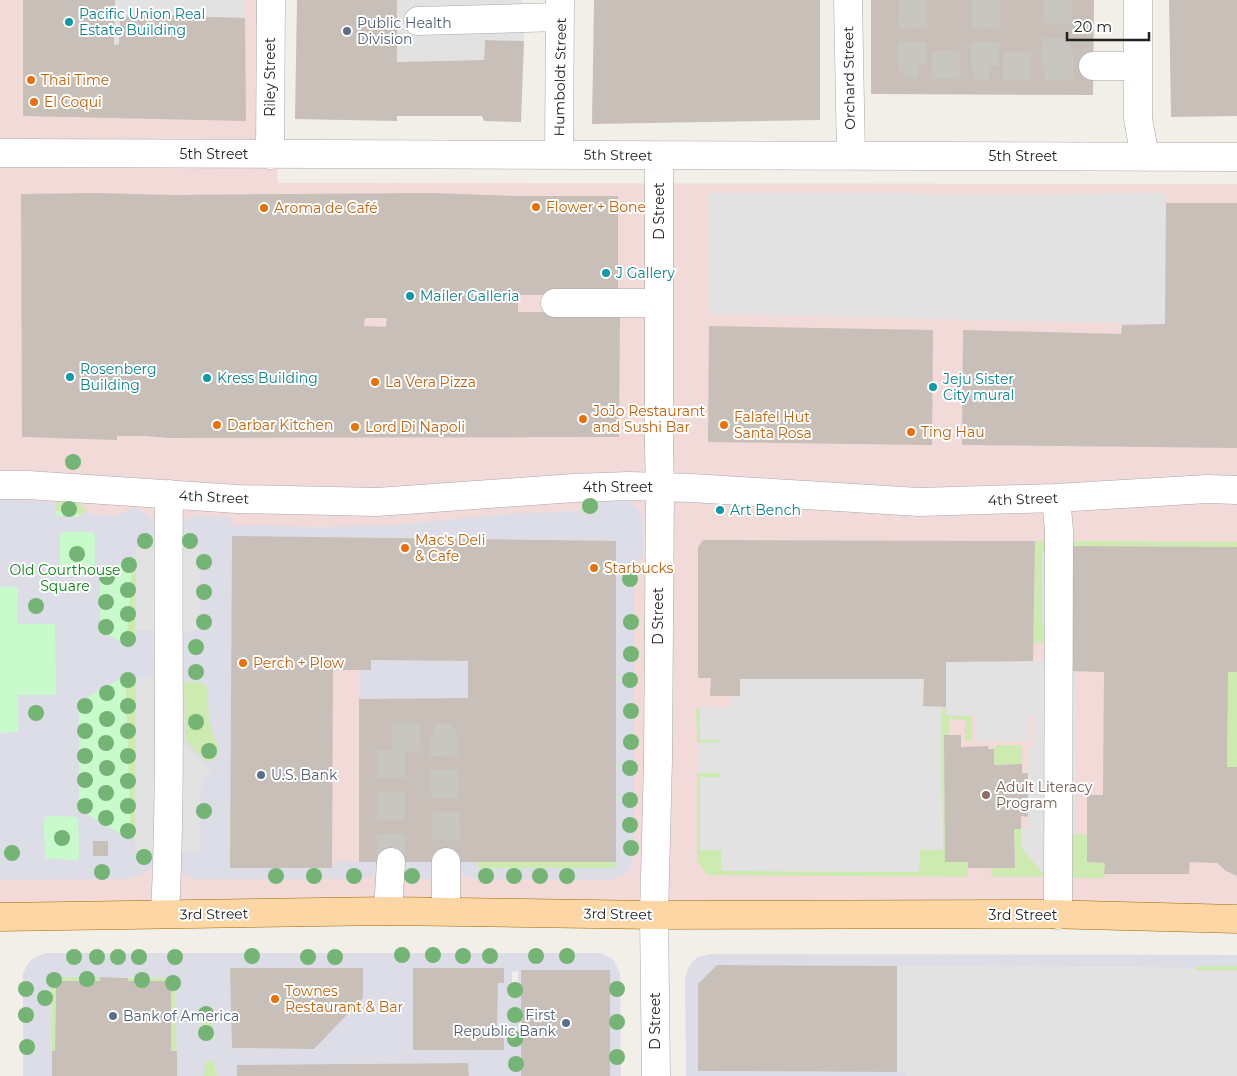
<svg xmlns="http://www.w3.org/2000/svg" width="1237" height="1076" viewBox="0 0 1237 1076" font-family="Montserrat,sans-serif">
  <style>
    .commercial { fill: #f2dad9 }
    .grass { fill: #cdebb0 }
    .park { fill: #c8facc }
    .parking { fill: #e2e2e2 }
    .plaza { fill: #dddde8; fill-rule: evenodd }
    .building { fill: #c7bfb8; fill-rule: evenodd }
    .lines { fill: none; stroke-linecap: round; stroke-linejoin: round }
    .minor-tunnel { stroke: #c8c6c1; stroke-width: 28; stroke-dasharray: 28 14; stroke-linecap: butt }
    .minor-casing { stroke: #a9a9a9; stroke-width: 29 }
    .major-casing { stroke: #a06b00; stroke-width: 29 }
    .minor { stroke: #fff; stroke-width: 28 }
    .major { stroke: #fcd6a4; stroke-width: 28 }
    .tree { fill: #74b475 }
    .culture-dot { fill: #0f9aa8; stroke: #fff; stroke-width: 2 }
    .service-dot { fill: #5c6f8a; stroke: #fff; stroke-width: 2 }
    .food-dot { fill: #e8710a; stroke: #fff; stroke-width: 2 }
    .education-dot { fill: #8d6e63; stroke: #fff; stroke-width: 2 }
    .labels { text-anchor: middle; stroke-width: 4; stroke-linejoin: round; paint-order: stroke }
    .culture-label { font-size: 14px; fill: #0d838f; stroke: #fff; text-anchor: start }
    .service-label { font-size: 14px; fill: #4e5e75; stroke: #fff; text-anchor: start }
    .street-label { font-size: 14px; fill: #222; stroke: #fff }
    .food-label { font-size: 14px; fill: #c56008; stroke: #fff; text-anchor: start }
    .park-label { font-size: 14px; fill: #0c8416; stroke: #fff }
    .education-label { font-size: 14px; fill: #785e54; stroke: #fff; text-anchor: start }
  </style>
  <rect width="100%" height="100%" fill="#f2efe9"/>
  <!-- commercial -->
  <path class="commercial" d="M0,0H267L278,183L1237,184V904L952,906L0,905Z"/>
  <!-- grass -->
  <path class="grass" d="M590,499H599V504L591,514L581,512V509Z
    M56,502L79,503L86,510L80,516L56,514Z
    M1035,541H1050L1048,643H1034Z
    M1068,541L1237,542V547L1068,546Z
    M131,559H136L135,642L129,646L105,633Z
    M1228,672H1237V767H1227Z
    M125,676L136,677L135,837H129Z
    M184,682C193,682 202,679 207,688L213,735L218,746L217,755L213,761H205L185,740Z
    M700,707V739L719,740L721,743H697L696,708Z
    M942,707H946V715L972,716V741H965V720L949,719V735H944L945,861L968,862V877L707,875L697,860V773H719L721,775L720,777L700,778V850H942Z
    M997,745H1022V764L994,765V749Z
    M1014,829H1021V847L1046,877H991V868H1015Z
    M1071,834L1087,835V862L1105,863L1104,878H1071Z
    M478,861L616,862V868H478Z
    M1196,966H1237V970H1196Z
    M52,977H100V981H56L55,1051H52Z
    M128,978H175L177,1051H171V981H128Z
    M210,1007L215,1040L201,1039L202,1009Z
    M204,1061H214L217,1076H204Z"/>
  <!-- park -->
  <path class="park" d="M0,504L17,505L135,522L125,661L132,877H0Z"/>
  <!-- parking -->
  <path class="parking" d="M115,0H245V18L151,15L120,16L119,44L114,45Z
    M397,0H522L524,41L485,40L484,60L397,62Z
    M708,193H903L955,195L1166,193L1165,324L707,314Z
    M1050,541L1069,671H1076L1075,834H1072L1046,877L1021,847V827H1027L1028,751L1034,745V716H1029V741H975V716L946,715V662L1046,661L1053,634L1042,623V555Z
    M201,546L200,630L183,631L182,633L183,743L211,772L204,780L200,792V852L135,851L136,677H154L153,630H136V547Z
    M740,679H924L923,706L941,707L943,850H920L919,872L721,871V850H700V777H720L721,775L719,773H697V743L721,742L719,740H700V707H731L732,696H740Z
    M897,966L1176,968H1196V970H1237V1076H906V1072H897Z"/>
  <!-- plaza -->
  <path class="plaza" d="M599,499L624,500L630,502L639,510L643,522L644,552L642,557L635,563L634,570V856L630,869L623,876L608,880L474,879L462,875L457,870L455,862L478,861V868H616V541L232,536L230,868H332L333,862H386L377,875L364,879H193L182,873L180,867V852H200V792L204,780L211,772L183,743L182,632L200,630L201,546L182,545V525L185,521L192,516L201,515L232,517V525L315,527L394,525L504,514L577,511L581,509L583,513L591,514L599,504ZM184,682H199L205,684L207,688L209,720L218,746L217,755L213,761H205L185,740Z
    M0,500L56,502V514L57,516L79,517L86,510L90,514L118,516L134,507L148,515L155,527L154,547H136V559L124,561L106,571L102,575L100,581V622L101,628L105,633L129,646L135,642L136,630H154L155,632V675L154,677L122,678L86,698L81,702L79,709V802L80,808L84,812L126,837H135V851L154,852L153,863L150,870L140,876L124,879L0,880V733L18,732V695H56L55,624H17L18,587H0ZM64,532H92L95,535V573L92,576H64L60,573V537L61,534ZM49,816L78,817L79,856L77,860L45,858L44,821L45,817ZM93,841H108V855Z
    M371,660L468,661V698L359,699V669Z
    M398,862H439L435,879H400Z
    M45,953H601L613,959L620,973L621,1076H610V970L521,1076H469L468,1063L237,1065V1076H217L214,1061H205L204,1076H177L175,978L52,977V1076H23V973L27,965L32,959ZM413,968H503L498,983L497,1035H504V1050H413ZM230,969L314,1049L233,1048ZM518,971V995H512V972ZM210,1007L215,1040L202,1039V1009Z
    M711,954L1237,955V966H1196V968L717,965L698,984V1071L906,1072V1076H686L685,979L687,972L692,962L698,957Z"/>
  <!-- building -->
  <path class="building" d="M23,0H115L114,45L119,44L120,16L151,15L245,18L246,121L23,116Z
    M297,0H397V62L484,60L485,40L524,41L521,122L484,121L482,116H397V121L295,119Z
    M594,0H820V120L592,124Z
    M871,0H1094L1093,95L871,94Z
    M1169,0H1237V116L1171,117Z
    M96,193L172,195L432,193L518,196H618V295H518V312H620L619,437L169,438L145,436H117V440L22,437L21,194ZM365,318H387L386,327L364,326Z
    M1166,203H1237V448L962,445L963,330L1121,334L1122,325L1165,324Z
    M709,326L933,330L932,445L708,442Z
    M232,536L616,541V862H359V699L468,698V661L371,660V670H333L332,868H230Z
    M705,540L1035,541L1033,661L946,662V707L923,706L924,679H740V696H710L711,678H698V548L702,541Z
    M1068,546L1237,547V672H1228L1227,767H1237V876L1226,871L1217,863L1190,862L1189,874H1104L1105,863L1087,862V795H1103L1104,672L1068,671Z
    M944,735H961V747L989,746L988,749H994V765L1022,764V773H1028V817L1021,816V829H1014L1015,868H968V862H945Z
    M93,841H108V856H93Z
    M717,965L897,966V1072L698,1071V984Z
    M230,968H363V998L314,1049L232,1048Z
    M413,968H504V983H498L497,1035H504V1050H413Z
    M521,970H610V1076H521Z
    M100,977L128,978V981H171V1051H177V1076H52V1051H55L56,981H100Z
    M468,1063L469,1076H237V1065Z"/>
  <g class="lines">
    <!-- minor-tunnel -->
    <path class="minor-tunnel" d="M913,0L912,64L985,66
      M986,0L985,66H1093
      M1056,66L1058,0
      M391,862V737L444,738L446,862"/>
    <defs>
      <path id="minor" d="M848,0L851,156
        M1138,0V119L1145,157
        M418,21L560,17
        M1093,66H1137
        M0,153L1237,157
        M270,155L271,0
        M559,155L560,0
        M555,303H659
        M0,485H28L237,499L377,502L574,488L629,486L691,488L919,502L1056,498L1207,489L1237,490
        M1056,498L1059,531L1058,915
        M388,911L391,862
        M446,911V862
        M165,914C172,774 167,634 169,494
        M656,1076L654,915L658,759L660,487L659,448V156"/>
      <path id="major" d="M0,917L388,911L654,915L1045,914L1237,919"/>
    </defs>
    <!-- minor casing -->
    <use href="#minor" class="minor-casing"/>
    <!-- major casing -->
    <use href="#major" class="major-casing"/>
    <!-- minor -->
    <use href="#minor" class="minor"/>
    <!-- major -->
    <use href="#major" class="major"/>
  </g>
  <!-- trees -->
  <g class="tree">
    <circle cx="73" cy="462" r="8"/>
    <circle cx="590" cy="506" r="8"/>
    <circle cx="69" cy="509" r="8"/>
    <circle cx="145" cy="541" r="8"/>
    <circle cx="190" cy="541" r="8"/>
    <circle cx="77" cy="554" r="8"/>
    <circle cx="204" cy="562" r="8"/>
    <circle cx="129" cy="565" r="8"/>
    <circle cx="107" cy="577" r="8"/>
    <circle cx="630" cy="579" r="8"/>
    <circle cx="128" cy="590" r="8"/>
    <circle cx="204" cy="592" r="8"/>
    <circle cx="106" cy="602" r="8"/>
    <circle cx="36" cy="606" r="8"/>
    <circle cx="128" cy="614" r="8"/>
    <circle cx="204" cy="622" r="8"/>
    <circle cx="631" cy="622" r="8"/>
    <circle cx="106" cy="627" r="8"/>
    <circle cx="128" cy="639" r="8"/>
    <circle cx="196" cy="647" r="8"/>
    <circle cx="631" cy="654" r="8"/>
    <circle cx="196" cy="672" r="8"/>
    <circle cx="128" cy="680" r="8"/>
    <circle cx="630" cy="680" r="8"/>
    <circle cx="107" cy="693" r="8"/>
    <circle cx="85" cy="706" r="8"/>
    <circle cx="128" cy="706" r="8"/>
    <circle cx="631" cy="711" r="8"/>
    <circle cx="36" cy="713" r="8"/>
    <circle cx="107" cy="719" r="8"/>
    <circle cx="196" cy="722" r="8"/>
    <circle cx="85" cy="731" r="8"/>
    <circle cx="128" cy="731" r="8"/>
    <circle cx="631" cy="742" r="8"/>
    <circle cx="106" cy="743" r="8"/>
    <circle cx="209" cy="751" r="8"/>
    <circle cx="85" cy="756" r="8"/>
    <circle cx="128" cy="756" r="8"/>
    <circle cx="107" cy="768" r="8"/>
    <circle cx="630" cy="768" r="8"/>
    <circle cx="85" cy="780" r="8"/>
    <circle cx="128" cy="781" r="8"/>
    <circle cx="106" cy="793" r="8"/>
    <circle cx="630" cy="800" r="8"/>
    <circle cx="85" cy="806" r="8"/>
    <circle cx="128" cy="806" r="8"/>
    <circle cx="204" cy="811" r="8"/>
    <circle cx="106" cy="818" r="8"/>
    <circle cx="630" cy="825" r="8"/>
    <circle cx="128" cy="831" r="8"/>
    <circle cx="62" cy="838" r="8"/>
    <circle cx="631" cy="848" r="8"/>
    <circle cx="12" cy="853" r="8"/>
    <circle cx="144" cy="857" r="8"/>
    <circle cx="102" cy="872" r="8"/>
    <circle cx="276" cy="876" r="8"/>
    <circle cx="314" cy="876" r="8"/>
    <circle cx="354" cy="876" r="8"/>
    <circle cx="412" cy="876" r="8"/>
    <circle cx="486" cy="876" r="8"/>
    <circle cx="514" cy="876" r="8"/>
    <circle cx="540" cy="876" r="8"/>
    <circle cx="567" cy="876" r="8"/>
    <circle cx="402" cy="955" r="8"/>
    <circle cx="433" cy="955" r="8"/>
    <circle cx="252" cy="956" r="8"/>
    <circle cx="463" cy="956" r="8"/>
    <circle cx="490" cy="956" r="8"/>
    <circle cx="536" cy="956" r="8"/>
    <circle cx="567" cy="956" r="8"/>
    <circle cx="74" cy="957" r="8"/>
    <circle cx="97" cy="957" r="8"/>
    <circle cx="118" cy="957" r="8"/>
    <circle cx="139" cy="957" r="8"/>
    <circle cx="175" cy="957" r="8"/>
    <circle cx="308" cy="957" r="8"/>
    <circle cx="335" cy="957" r="8"/>
    <circle cx="87" cy="979" r="8"/>
    <circle cx="54" cy="980" r="8"/>
    <circle cx="142" cy="980" r="8"/>
    <circle cx="173" cy="983" r="8"/>
    <circle cx="26" cy="989" r="8"/>
    <circle cx="617" cy="989" r="8"/>
    <circle cx="515" cy="990" r="8"/>
    <circle cx="45" cy="998" r="8"/>
    <circle cx="206" cy="1014" r="8"/>
    <circle cx="26" cy="1015" r="8"/>
    <circle cx="515" cy="1015" r="8"/>
    <circle cx="617" cy="1022" r="8"/>
    <circle cx="206" cy="1033" r="8"/>
    <circle cx="515" cy="1039" r="8"/>
    <circle cx="27" cy="1047" r="8"/>
    <circle cx="617" cy="1057" r="8"/>
    <circle cx="516" cy="1064" r="8"/>
  </g>
  <!-- markers -->
  <g class="culture-dot">
    <circle cx="69" cy="22" r="5"/>
    <circle cx="606" cy="273" r="5"/>
    <circle cx="410" cy="296" r="5"/>
    <circle cx="70" cy="377" r="5"/>
    <circle cx="207" cy="378" r="5"/>
    <circle cx="933" cy="387" r="5"/>
    <circle cx="720" cy="510" r="5"/>
  </g>
  <g class="service-dot">
    <circle cx="347" cy="31" r="5"/>
    <circle cx="261" cy="775" r="5"/>
    <circle cx="113" cy="1016" r="5"/>
    <circle cx="566" cy="1023" r="5"/>
  </g>
  <g class="food-dot">
    <circle cx="31" cy="80" r="5"/>
    <circle cx="34" cy="102" r="5"/>
    <circle cx="536" cy="207" r="5"/>
    <circle cx="264" cy="208" r="5"/>
    <circle cx="375" cy="382" r="5"/>
    <circle cx="583" cy="419" r="5"/>
    <circle cx="217" cy="425" r="5"/>
    <circle cx="724" cy="425" r="5"/>
    <circle cx="355" cy="427" r="5"/>
    <circle cx="911" cy="432" r="5"/>
    <circle cx="405" cy="548" r="5"/>
    <circle cx="594" cy="568" r="5"/>
    <circle cx="243" cy="663" r="5"/>
    <circle cx="275" cy="999" r="5"/>
  </g>
  <circle class="education-dot" cx="986" cy="795" r="5"/>
  <g class="labels">
    <!-- culture labels -->
    <g class="culture-label">
      <text x="79" y="19">Pacific Union Real<tspan x="79" dy="16">Estate Building</tspan></text>
      <text x="616" y="278">J Gallery</text>
      <text x="420" y="301">Mailer Galleria</text>
      <text x="80" y="374">Rosenberg<tspan x="80" dy="16">Building</tspan></text>
      <text x="217" y="383">Kress Building</text>
      <text x="943" y="384">Jeju Sister<tspan x="943" dy="16">City mural</tspan></text>
      <text x="730" y="515">Art Bench</text>
    </g>
    <!-- service labels -->
    <g class="service-label">
      <text x="357" y="28">Public Health<tspan x="357" dy="16">Division</tspan></text>
      <text x="271" y="780">U.S. Bank</text>
      <text x="556" y="1020" text-anchor="end">First<tspan x="556" dy="16">Republic Bank</tspan></text>
      <text x="123" y="1021">Bank of America</text>
    </g>
    <!-- street labels -->
    <g class="street-label">
      <text transform="translate(270 77) rotate(-90)" y="5">Riley Street</text>
      <text transform="translate(560 77) rotate(-89)" y="5">Humboldt Street</text>
      <text transform="translate(849 78) rotate(-91)" y="5">Orchard Street</text>
      <text x="214" y="159">5th Street</text>
      <text transform="translate(618 155) rotate(1)" y="5">5th Street</text>
      <text x="1023" y="161">5th Street</text>
      <text transform="translate(659 211) rotate(-90)" y="5">D Street</text>
      <text x="618" y="492">4th Street</text>
      <text transform="translate(214 497) rotate(3)" y="5">4th Street</text>
      <text transform="translate(1023 499) rotate(-2)" y="5">4th Street</text>
      <text transform="translate(658 616) rotate(-90)" y="5">D Street</text>
      <text transform="translate(214 914) rotate(-1)" y="5">3rd Street</text>
      <text transform="translate(618 914) rotate(1)" y="5">3rd Street</text>
      <text x="1023" y="920">3rd Street</text>
      <text transform="translate(655 1021) rotate(-90)" y="5">D Street</text>
    </g>
    <!-- food labels -->
    <g class="food-label">
      <text x="41" y="85">Thai Time</text>
      <text x="44" y="107">El Coqui</text>
      <text x="546" y="212">Flower + Bone</text>
      <text x="274" y="213">Aroma de Café</text>
      <text x="385" y="387">La Vera Pizza</text>
      <text x="593" y="416">JoJo Restaurant<tspan x="593" dy="16">and Sushi Bar</tspan></text>
      <text x="734" y="422">Falafel Hut<tspan x="734" dy="16">Santa Rosa</tspan></text>
      <text x="227" y="430">Darbar Kitchen</text>
      <text x="365" y="432">Lord Di Napoli</text>
      <text x="921" y="437">Ting Hau</text>
      <text x="415" y="545">Mac's Deli<tspan x="415" dy="16">&amp; Cafe</tspan></text>
      <text x="604" y="573">Starbucks</text>
      <text x="253" y="668">Perch + Plow</text>
      <text x="285" y="996">Townes<tspan x="285" dy="16">Restaurant &amp; Bar</tspan></text>
    </g>
    <!-- park labels -->
    <g class="park-label">
      <text x="65" y="575">Old Courthouse<tspan x="65" dy="16">Square</tspan></text>
    </g>
    <!-- education labels -->
    <g class="education-label">
      <text x="996" y="792">Adult Literacy<tspan x="996" dy="16">Program</tspan></text>
    </g>
  </g>
  <!-- scale -->
  <path d="M1067 32v8h82v-8" fill="none" stroke="#222222" stroke-width="2.5"/>
  <text x="1074" y="32" font-size="15" fill="#222222" stroke="#ffffff" stroke-width="4" paint-order="stroke">20 m</text>
</svg>
